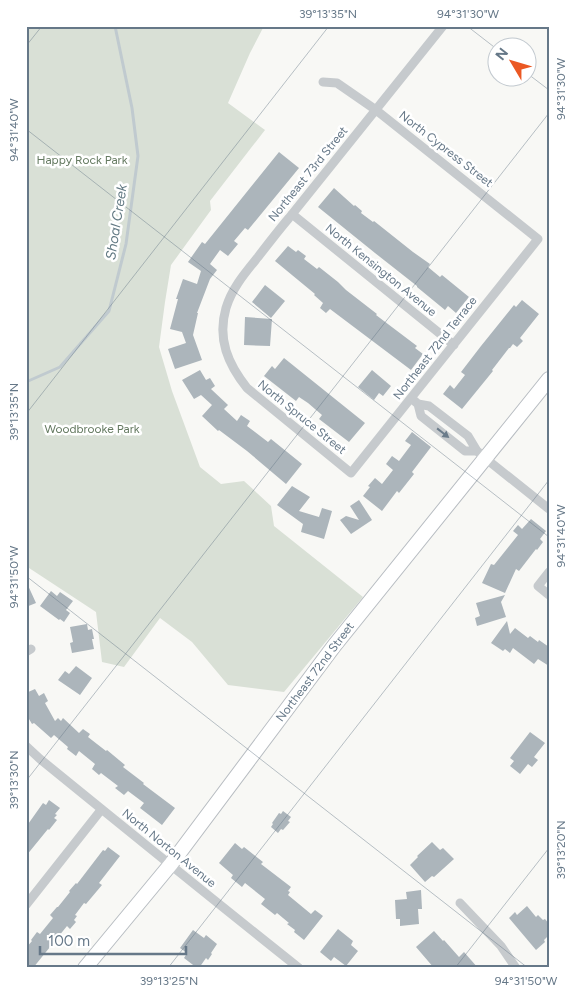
<svg xmlns="http://www.w3.org/2000/svg" width="575" height="994" viewBox="0 0 575 994" font-family="Figtree,sans-serif">
  <style>
    .green { fill: #d9e0d6 }
    .lines { fill: none; stroke-linecap: round; stroke-linejoin: round }
    .stream { stroke: #c0cacf; stroke-width: 3 }
    .building { fill: #acb5bb }
    .secondary-casing { stroke: #b8bdc2; stroke-width: 16 }
    .minor { stroke: #c6cacd; stroke-width: 9 }
    .secondary { stroke: #fff; stroke-width: 14 }
    .oneway { fill: #6b7c8b }
    .ticks { fill: none; stroke: #667888; stroke-width: 1; stroke-opacity: 0.45 }
    .labels { text-anchor: middle; stroke-width: 5; stroke-linejoin: round; paint-order: stroke }
    .street-label { font-size: 12px; fill: #667888; stroke: #fff }
    .park-label { font-size: 12px; fill: #657a61; stroke: #fff }
    .water-label { font-size: 14px; font-style: italic; fill: #627983; stroke: #fff }
    .neatline { fill: none; stroke: #667888; stroke-width: 2 }
    .ticks-label { font-size: 12px; text-anchor: middle; fill: #667888 }
  </style>
  <rect width="100%" height="100%" fill="#f8f8f5"/>
  <!-- green -->
  <path class="green" d="M26,26H264L250,53L228,103L265,130L210,201L211,210L171,265L165,302L159,347L172,391L200,467L221,484L244,481L271,506L274,526L363,597L284,692L228,685L192,642L160,618L124,667L102,662L96,612L26,566Z"/>
  <g class="lines">
    <!-- stream -->
    <path class="stream" d="M26,382L60,367L109,311L126,244L138,156L132,108L115,26"/>
  </g>
  <!-- building -->
  <path class="building" d="M279,152L299,168L248,230L245,228L234,241L238,244L228,256L220,250L210,264L217,270L210,279L197,313H198L193,335L202,360L175,369L168,349L186,343L182,332L170,329L178,299H176L183,279L197,284L201,271L188,262L202,242L205,244Z
    M334,188L354,206L355,205L362,211L361,213L373,222L374,221L413,252L430,264L428,267L440,277L442,275L469,297L456,313L448,306L445,310L417,287V286L375,253L318,207Z
    M288,246L296,252L298,250L306,256L304,259L317,269L319,267L338,282L346,290L377,314L376,315L417,346L415,348L423,354L411,370L330,309L326,313L320,308L323,303L314,295L315,294L275,261Z
    M265,285L285,301L271,318L252,302Z
    M522,300L539,314L520,338L523,341L517,347L513,344L510,348H509L492,370L493,371L462,409L443,394L450,385L454,389L465,375L461,372L481,346L514,305L516,307Z
    M245,317L272,319L270,346L244,345Z
    M284,358L365,423L349,442L319,419L322,415L308,403L299,397L296,401L264,376L272,366L275,369Z
    M200,370L206,380L210,378L215,386L211,389L228,405L224,409L237,421L241,415L250,421L247,426L268,442L271,439L302,464L286,484L247,451L219,430L218,431L202,416L212,405L201,395L194,399L182,380Z
    M372,370L391,386L383,396L379,393L374,400L358,387Z
    M412,432L431,447L412,472L414,474L399,493L397,491L382,511L363,496L370,487L368,486L375,478L382,484L393,470L386,464L392,456L399,461L411,445L405,441Z
    M292,486L310,497L299,511L319,517L322,508L332,511L324,539L301,532L303,524L277,505Z
    M359,500L372,520L351,534L340,520L346,516L359,520L350,506Z
    M531,519L546,531L540,539L543,542L537,550L536,549L519,571L516,569L505,593L482,583L491,564L494,565L518,535L513,531L518,525L522,529Z
    M26,581L36,603L26,607Z
    M51,591L57,596L60,592L73,601L66,610L70,613L64,622L60,619L59,620L40,606Z
    M505,595L501,602L506,617L477,626L475,618L480,616L476,603Z
    M507,621L510,634L515,628L528,638L530,636L538,642L539,640L549,647V666L538,659L534,664L513,648L510,653L505,649L503,651L491,643Z
    M87,624L88,630L92,629L94,639H92L94,649L72,653L70,643L73,642L70,627Z
    M76,666L92,678L80,695L58,680L65,671L69,674Z
    M35,689L39,696L44,693L48,701L45,703L55,721L58,718L61,721L63,718L79,733L83,729L90,734L88,737L106,751L107,750L125,765L123,767L144,783L143,784L175,808L162,825L140,808L144,803L128,791L124,795L115,788L118,786L101,773L99,775L92,769L95,764L79,751L76,756L67,749L68,747L54,735L51,738L34,723L32,724L26,714V693Z
    M530,732L545,743L534,757L538,760L532,767L528,764L520,774L510,766L514,761L510,758Z
    M49,800L60,808L55,814L57,815L54,818L57,820L49,830L48,829L26,856V827L43,803L46,805Z
    M283,811L291,817L288,821L290,822L283,830L281,829L278,833L271,827L273,824L272,823L279,813L281,814Z
    M432,842L440,850L443,848L454,859L434,877L432,876L425,882L410,865L418,857L417,856Z
    M235,843L242,849L244,847L263,862L261,864L291,887L288,891L290,892L288,895L311,914L315,910L323,916L304,940L294,932L295,930L287,924L289,923L277,913L275,915L261,904L265,899L245,883L242,887L231,878L233,875L219,863Z
    M108,847L120,856L99,883L102,885L86,904L84,903L75,915L77,916L74,920L76,922L70,929L67,926L33,968H26V948L32,941L31,940L37,932L40,934L53,918L50,915L57,907H58L70,892L69,891L76,883L77,884L103,850L105,851Z
    M421,890L422,909H418L419,924L400,926V919H396L395,900L407,899L406,892Z
    M527,906L536,917L538,915L543,920L545,919L549,924V935L544,940L545,942L536,950L509,918L515,912L517,915Z
    M338,929L353,941L351,945L358,951L346,966L334,957L331,961L320,952Z
    M193,930L204,938L206,935L217,944L211,953L212,954L208,960L206,958L199,968H197L184,958L187,953L180,948Z
    M434,931L443,941L444,940L459,957L464,952L478,968H434L416,947Z"/>
  <g class="lines">
    <defs>
      <path id="secondary" d="M85,968L171,864L334,646L549,379"/>
    </defs>
    <!-- secondary casing -->
    <use href="#secondary" class="secondary-casing"/>
    <!-- minor -->
    <path class="minor" d="M323,82L337,83L376,110L538,239L351,473L247,388C228,364 217,339 226,308C232,288 245,273 258,257C268,244 278,231 289,218C340,154 392,90 443,26
      M292,214L454,345
      M411,398L418,404L429,406L468,436L477,451L485,458L549,509
      M418,404L421,416L465,451H477
      M549,572L538,586L549,595
      M26,652L31,649
      M26,746L40,759C126,829 212,899 299,968
      M460,903L501,946L516,968
      M26,905L101,810"/>
    <!-- secondary -->
    <use href="#secondary" class="secondary"/>
  </g>
  <!-- one-way arrows -->
  <defs><path id="oneway-solid" d="M-6-.8H1V-3.2L6.5 0L1 3.2V.8H-6Z" transform="scale(1.25)"/></defs>
  <use class="oneway" href="#oneway-solid" transform="translate(443 433) rotate(38)"/>
  <!-- ticks -->
  <path class="ticks" d="M467,26L498,50M26,46L42,26M528,74L549,90M26,129L549,537M26,414L329,26M26,576L528,968M26,781L549,113M168,968L549,480M455,968L549,848"/>
  <g class="labels">
    <!-- street labels -->
    <g class="street-label">
      <text transform="translate(446 149) rotate(38)" y="4">North Cypress Street</text>
      <text transform="translate(308 174) rotate(-51)" y="4">Northeast 73rd Street</text>
      <text transform="translate(381 270) rotate(39)" y="4">North Kensington Avenue</text>
      <text transform="translate(435 348) rotate(-52)" y="4">Northeast 72nd Terrace</text>
      <text transform="translate(302 417) rotate(39)" y="4">North Spruce Street</text>
      <text transform="translate(315 672) rotate(-53)" y="4">Northeast 72nd Street</text>
      <text transform="translate(169 848) rotate(39)" y="4">North Norton Avenue</text>
    </g>
    <!-- park labels -->
    <g class="park-label">
      <text x="82" y="164">Happy Rock Park</text>
      <text x="92" y="433">Woodbrooke Park</text>
    </g>
    <!-- water labels -->
    <g class="water-label">
      <text transform="translate(116 222) rotate(-81)" y="5">Shoal Creek</text>
    </g>
  </g>
  <!-- border -->
  <rect width="575" height="994" fill="none" stroke="#ffffff" stroke-width="55"/>
  <!-- north arrow -->
  <g transform="translate(512 62) rotate(308)"><circle r="24" fill="#ffffff" stroke="#c2c9cf"/>
  <path d="M0-4L9 19L0 12L-9 19Z" fill="#eb5823"/>
  <text y="-8" font-size="14" font-weight="bold" text-anchor="middle" fill="#667888">N</text>
  </g>
  <!-- scale -->
  <path d="M40 946v8h146v-8" fill="none" stroke="#667888" stroke-width="2.5"/>
  <text x="48" y="946" font-size="15" fill="#667888" stroke="#ffffff" stroke-width="4" paint-order="stroke">100 m</text>
  <rect x="28" y="28" width="520" height="938" class="neatline"/>
  <g class="ticks-label">
    <text x="328" y="18">39°13'35"N</text>
    <text x="468" y="18">94°31'30"W</text>
    <text transform="translate(561 89) rotate(-90)" y="4">94°31'30"W</text>
    <text transform="translate(14 130) rotate(-90)" y="4">94°31'40"W</text>
    <text transform="translate(14 412) rotate(-90)" y="4">39°13'35"N</text>
    <text transform="translate(561 536) rotate(-90)" y="4">94°31'40"W</text>
    <text transform="translate(14 577) rotate(-90)" y="4">94°31'50"W</text>
    <text transform="translate(14 780) rotate(-90)" y="4">39°13'30"N</text>
    <text transform="translate(561 850) rotate(-90)" y="4">39°13'20"N</text>
    <text x="169" y="985">39°13'25"N</text>
    <text x="526" y="985">94°31'50"W</text>
  </g>
</svg>
